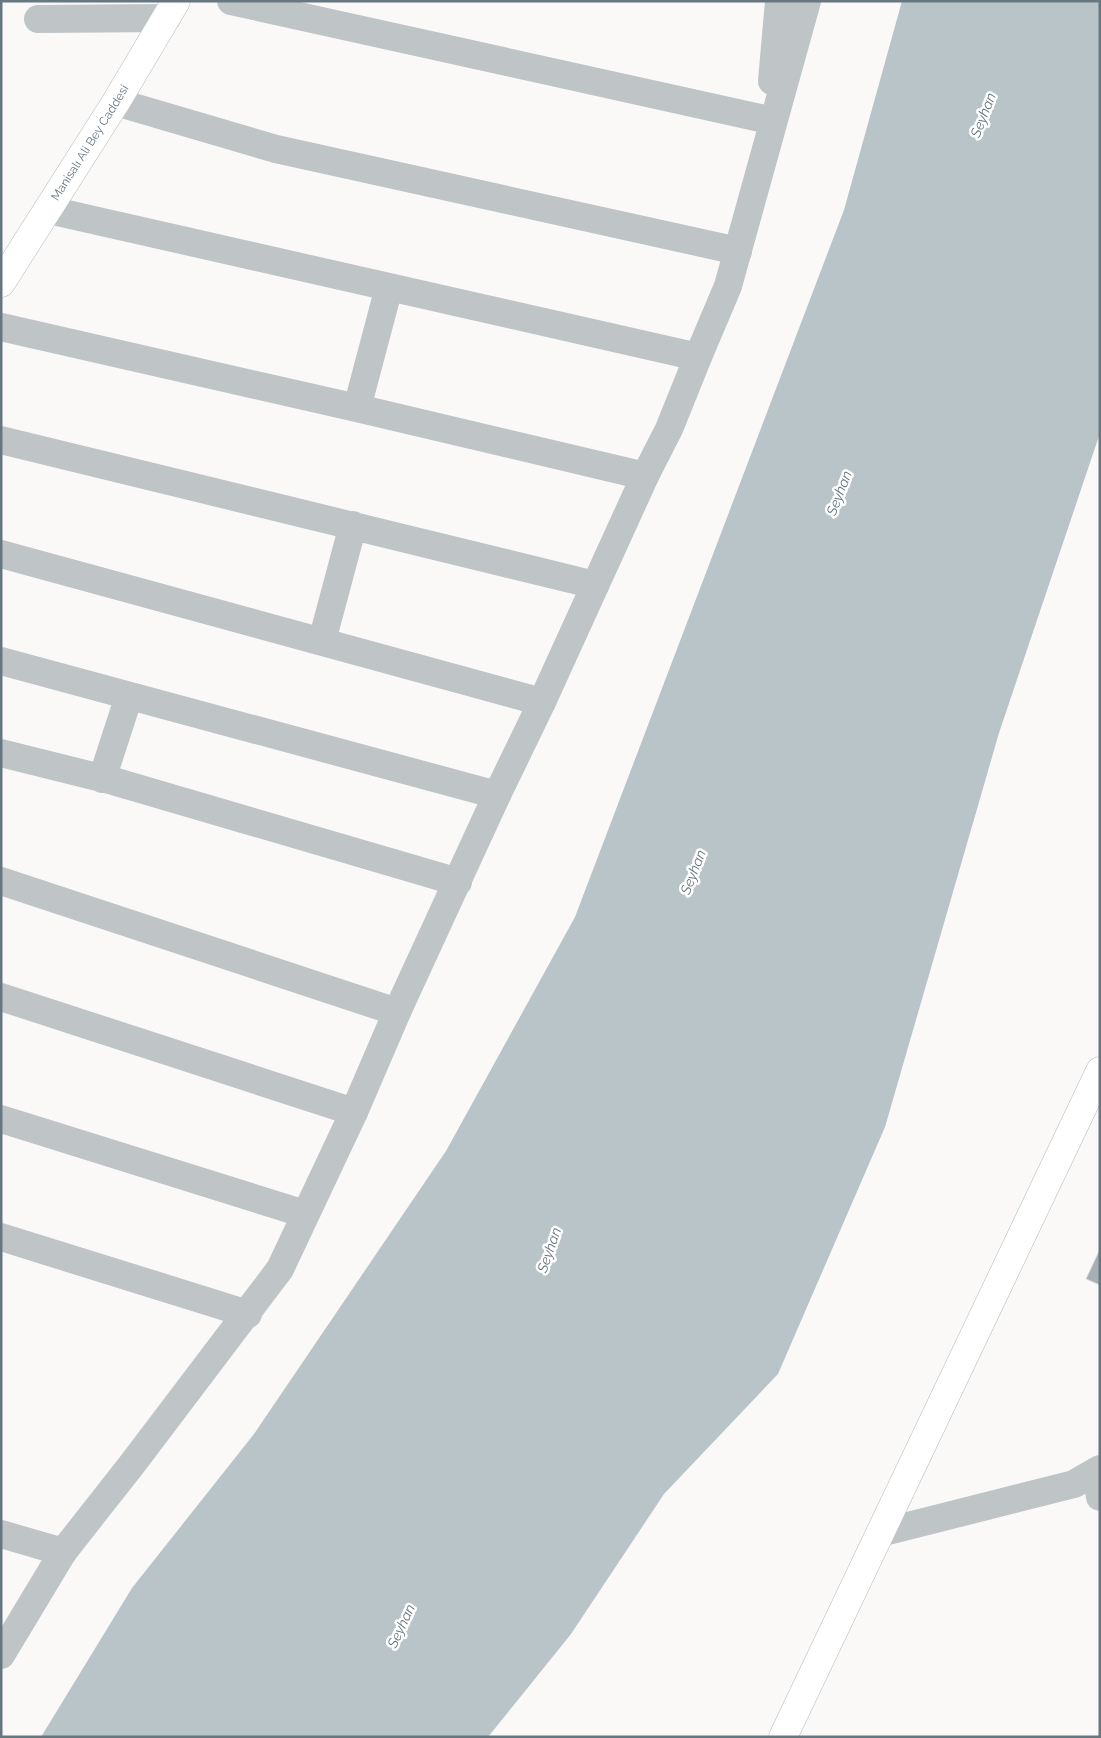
<svg xmlns="http://www.w3.org/2000/svg" width="1101" height="1738" viewBox="0 0 1101 1738" font-family="Raleway,sans-serif">
  <style>
    .water { fill: #b8c4c8 }
    .building { fill: #a6afb4; stroke: #dbdbda }
    .lines { fill: none; stroke-linecap: round; stroke-linejoin: round }
    .secondary-casing { stroke: #b4babe; stroke-width: 29 }
    .minor { stroke: #bfc4c7; stroke-width: 28 }
    .tertiary { stroke: #bfc4c7; stroke-width: 28 }
    .secondary { stroke: #fff; stroke-width: 28 }
    .labels { text-anchor: middle; stroke-width: 5; stroke-linejoin: round; paint-order: stroke }
    .street-label { font-size: 12px; fill: #667780; stroke: #fff }
    .water-label { font-size: 14px; font-style: italic; fill: #61757a; stroke: #fff }
  </style>
  <rect width="100%" height="100%" fill="#faf9f8"/>
  <!-- water -->
  <path class="water" d="M902,1H1100V433L999,733L885,1127L778,1374L664,1494L571,1634L488,1737H41L132,1588L254,1434L446,1151L575,917L844,210Z"/>
  <!-- building -->
  <path class="building" d="M1100,1249V1285L1086,1279Z"/>
  <g class="lines">
    <defs>
      <g id="secondary">
        <path id="s1" d="M1,283L116,102L176,1"/>
        <path d="M783,1737L1100,1071"/>
      </g>
    </defs>
    <!-- secondary casing -->
    <use href="#secondary" class="secondary-casing"/>
    <!-- minor -->
    <path class="minor" d="M231,1L769,120
      M38,19L167,18
      M116,102L276,149L738,251
      M49,210L698,357
      M1,327L357,408L645,476
      M357,408L389,287
      M1,440L595,585
      M1,554L542,702
      M322,641L353,525
      M1,661L497,795
      M1,753L113,781L458,882
      M102,779L129,696
      M1,881L397,1012
      M1,997L354,1112
      M1,1119L305,1214
      M1,1237L248,1314
      M1096,1471L1100,1497
      M880,1533L1074,1484L1100,1469
      M1,1534L63,1552"/>
    <!-- tertiary -->
    <path class="tertiary" d="M772,81L779,1
      M1,1655L63,1552L133,1463L280,1269L354,1112L397,1012L497,795L542,702L645,476L669,429L698,357L728,286L807,1"/>
    <!-- secondary -->
    <use href="#secondary" class="secondary"/>
  </g>
  <g class="labels">
    <!-- street labels -->
    <g class="street-label">
      <text dy="4" stroke="none"><textPath href="#s1" startOffset="166">Manisalı Ali Bey Caddesi</textPath></text>
    </g>
    <!-- water labels -->
    <g class="water-label">
      <text transform="translate(983 115) rotate(-69)" y="5">Seyhan</text>
      <text transform="translate(839 493) rotate(-69)" y="5">Seyhan</text>
      <text transform="translate(693 872) rotate(-69)" y="5">Seyhan</text>
      <text transform="translate(549 1250) rotate(-71)" y="5">Seyhan</text>
      <text transform="translate(401 1626) rotate(-65)" y="5">Seyhan</text>
    </g>
  </g>
  <!-- border -->
  <rect width="1101" height="1738" fill="none" stroke="#667780" stroke-width="5"/>
</svg>
